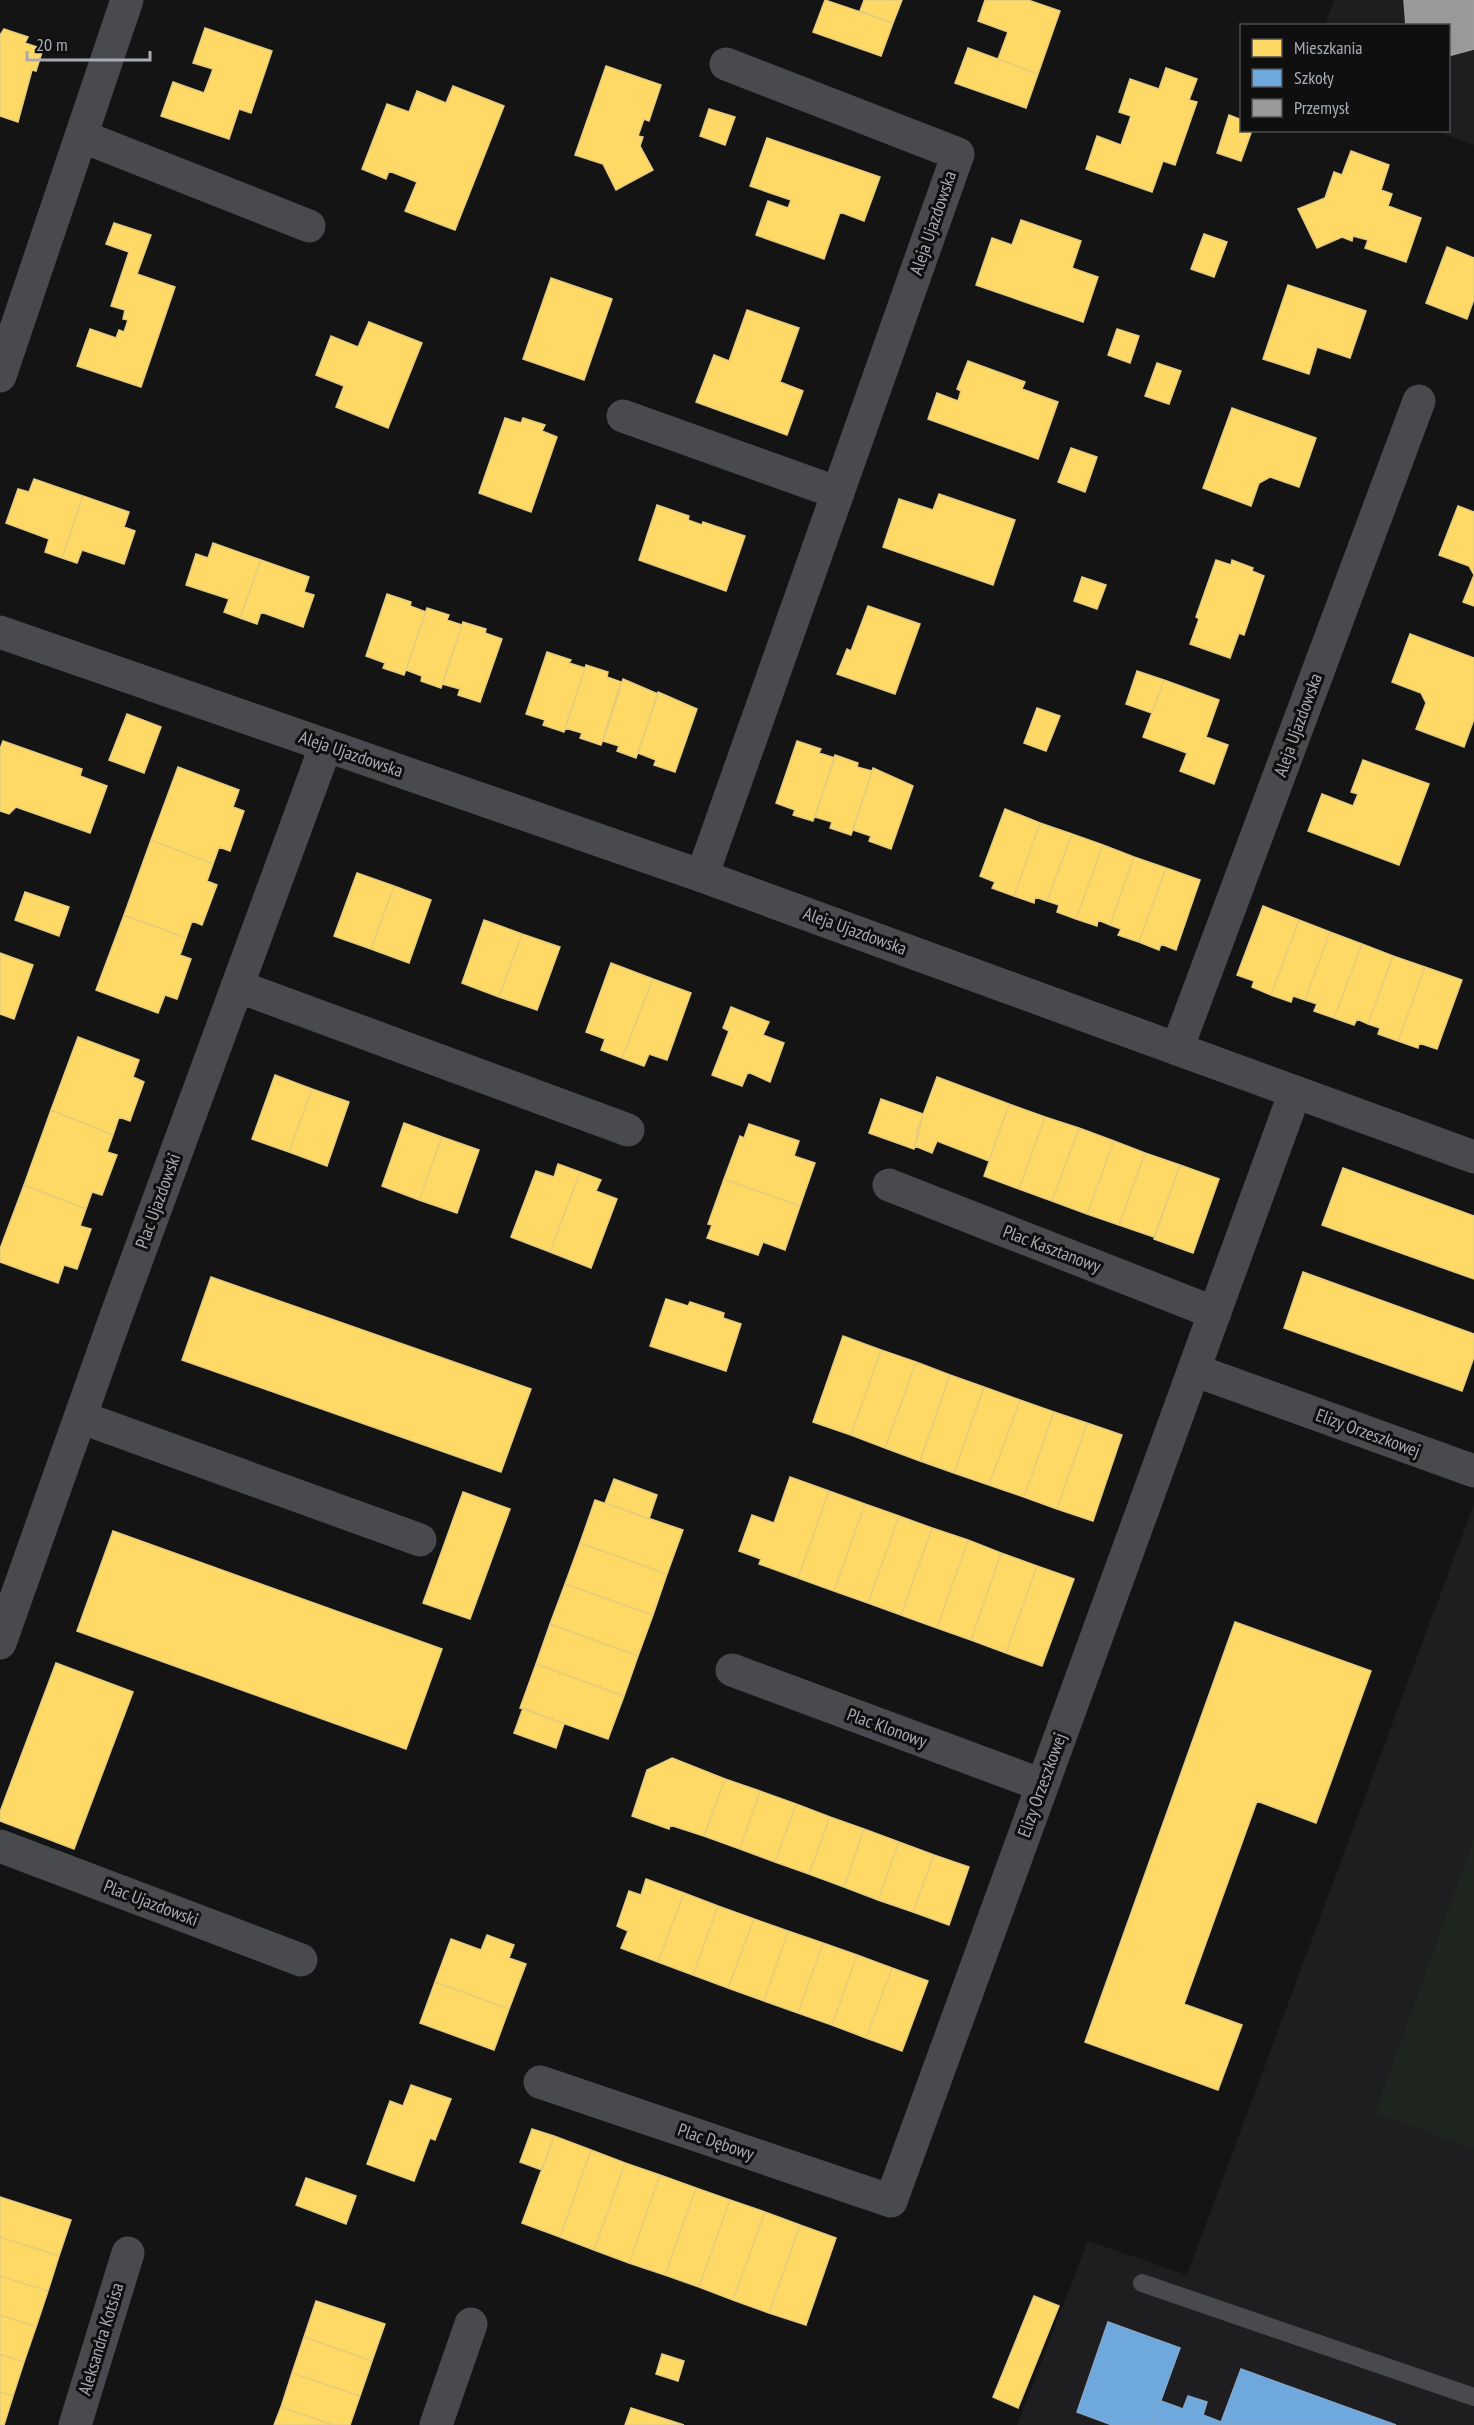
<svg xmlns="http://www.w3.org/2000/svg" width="1474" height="2425" viewBox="0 0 1474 2425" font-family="'PT Sans Narrow',sans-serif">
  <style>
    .built { fill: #1e1e20 }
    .green { fill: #1f251f }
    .homes { fill: #ffd966; stroke: #e5cc7d; stroke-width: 1.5 }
    .schools { fill: #6fa8dc; stroke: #80a9d0; stroke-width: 1.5 }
    .industry { fill: #999; stroke: #9d9fa1; stroke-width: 1.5 }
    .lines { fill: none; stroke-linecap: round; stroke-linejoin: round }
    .service { stroke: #494a4d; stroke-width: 18 }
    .minor { stroke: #494a4d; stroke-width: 33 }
    .labels { text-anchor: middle; stroke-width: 6; stroke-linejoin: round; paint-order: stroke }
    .street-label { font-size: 18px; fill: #a7acb4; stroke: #0f0f10 }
  </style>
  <rect width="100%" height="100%" fill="#141415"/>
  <!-- built -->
  <path class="built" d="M1334,0H1474V145L1436,131L1448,130V26H1325Z
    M1474,1504V2425H1017L1088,2241L1187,2275Z"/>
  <!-- green -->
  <path class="green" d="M1474,1839V2149L1375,2113Z"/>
  <!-- homes -->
  <path class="homes" d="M825,0L893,23L881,56L813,32Z
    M864,0H902L893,23L860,11Z
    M985,0H1028L1060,11L1038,74L998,59L1008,32L978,21Z
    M205,28L272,51L251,113L239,109L229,139L161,116L173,82L204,93L213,69L193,63Z
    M4,29L28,37L25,43L43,49L36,71L32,70L18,122L0,116V35Z
    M968,48L1038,74L1026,108L955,83Z
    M606,66L661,85L649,121L644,119L638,136L643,137L640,146L653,170L616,190L603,164L575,155Z
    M1166,68L1197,79L1189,100L1197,102L1175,165L1163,161L1152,192L1086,169L1097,136L1121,145L1131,116L1119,112L1130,79L1159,89Z
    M453,86L504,106L455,230L405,211L417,182L389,171L386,179L362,169L387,104L409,112L417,91L446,103Z
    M709,109L735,117L725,145L700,136Z
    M1229,115L1242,120V130H1252L1241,161L1217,153Z
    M767,138L880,177L864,221L840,212L824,259L756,235L768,201L788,208L791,200L750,186Z
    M1351,151L1389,165L1381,190L1392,194L1388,206L1421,218L1406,262L1365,248L1368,240L1353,236L1352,241L1342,237L1317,248L1298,209L1325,198L1334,172L1342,175Z
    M1021,220L1081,241L1072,268L1098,277L1083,322L976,285L992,238L1012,245Z
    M114,223L151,235L137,274L175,287L141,387L77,366L90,329L116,338L119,330L124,332L128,320L123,319L125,310L111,306L129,252L106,244Z
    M1204,234L1227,242L1214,277L1191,269Z
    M1447,247L1474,258V299L1467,319L1426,303Z
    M551,278L612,299L584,380L523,359Z
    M1288,285L1366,311L1350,358L1317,347L1309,374L1263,359Z
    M747,310L799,328L780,382L803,391L787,435L696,402L714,355L729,361Z
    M369,322L422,343L388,428L336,407L344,386L316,375L331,336L358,347Z
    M1117,329L1139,336L1130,363L1108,355Z
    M968,361L1025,382L1022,389L1058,402L1038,459L928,419L937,393L958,401L961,391L957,389Z
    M1157,363L1181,371L1169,404L1145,396Z
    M1232,408L1316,438L1299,487L1270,477L1259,483L1251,506L1203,488Z
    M505,418L521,423L523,418L545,425L542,431L557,437L531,512L479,493Z
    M1071,448L1097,457L1085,492L1058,482Z
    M34,479L83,496L62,558L45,552L49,539L6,523L18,489L29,492Z
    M939,494L1015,520L993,585L883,547L899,499L933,510Z
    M83,496L129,512L124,527L135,531L124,564L82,550L77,563L62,558Z
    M657,505L689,516L688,520L702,525L703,522L745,536L726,591L639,560Z
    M1458,506L1474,512V606L1463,602L1474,575L1469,566L1439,555Z
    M213,543L261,560L240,618L224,612L229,599L186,585L196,554L208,558Z
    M261,560L309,577L304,592L314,595L303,627L261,612L257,624L240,618Z
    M1216,560L1231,565L1232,560L1253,568L1252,571L1264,576L1244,635L1239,633L1230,658L1190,644L1199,619L1196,617Z
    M1082,577L1106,585L1097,609L1074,601Z
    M387,594L411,602L410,606L426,612L404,675L383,668L385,663L366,656Z
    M868,606L920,624L895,694L837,674L847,649L851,651Z
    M427,608L449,615L447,620L462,625L441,688L421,681L422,676L406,670Z
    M463,622L486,629L485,633L502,639L480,702L458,695L460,689L442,684Z
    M1410,634L1474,658V719L1464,747L1416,729L1426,703L1421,693L1392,682Z
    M547,652L571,660L569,663L585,668L564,732L543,725L545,720L526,714Z
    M586,665L608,672L607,677L621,682L601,745L580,738L582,733L565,728Z
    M1137,671L1164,680L1152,713L1126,704Z
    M623,679L658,694L636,758L617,751L619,746L603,741Z
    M1164,680L1219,700L1206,737L1228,745L1214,784L1180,771L1187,753L1143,737Z
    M658,692L697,709L675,772L654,765L656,760L638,753Z
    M1037,708L1060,716L1046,751L1024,743Z
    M127,714L161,727L144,773L109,760Z
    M3,741L82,769L80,776L107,786L90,833L16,807L9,814L0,811V749Z
    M797,741L821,749L819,753L835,758L813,821L793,815L795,810L776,803Z
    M835,755L858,763L857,767L872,771L851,835L830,828L832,822L815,817Z
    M1363,760L1429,784L1399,865L1308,831L1322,794L1353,806L1358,794L1351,792Z
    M178,767L239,790L233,807L244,811L230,851L219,847L213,864L151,840Z
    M873,768L913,786L891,849L869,841L871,836L853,830Z
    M1005,809L1040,823L1014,896L992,888L995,882L980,876Z
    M1040,823L1072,834L1047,901L1035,897L1034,903L1014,896Z
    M1072,834L1103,845L1076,919L1057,912L1059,905L1047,901Z
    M151,840L213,864L207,881L217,885L202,925L192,921L186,938L124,915Z
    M1103,845L1134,857L1110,925L1098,920L1097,926L1076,919Z
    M1134,857L1166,868L1139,942L1118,935L1121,929L1110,925Z
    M1166,868L1200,880L1176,950L1161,944L1159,950L1139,942Z
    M357,873L394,886L371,949L334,936Z
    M394,886L431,900L409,963L371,949Z
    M25,892L69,907L59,936L15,920Z
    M1263,906L1299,920L1271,995L1252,987L1254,981L1237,975Z
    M124,915L186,938L180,955L191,959L177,999L165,995L158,1013L96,990Z
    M484,920L522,934L499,997L462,983Z
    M1299,920L1330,932L1305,1000L1293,996L1291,1002L1271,995Z
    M1330,932L1362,944L1334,1018L1314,1011L1317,1004L1305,1000Z
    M522,934L560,947L537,1010L499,997Z
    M1362,944L1393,956L1368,1024L1357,1019L1354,1025L1334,1018Z
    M0,953L33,965L14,1019L0,1014Z
    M1393,956L1425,967L1398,1041L1378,1034L1380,1028L1368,1024Z
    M611,963L653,979L622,1058L601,1050L605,1039L586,1032Z
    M1425,967L1462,980L1437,1049L1419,1043L1418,1048L1398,1041Z
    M653,979L691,993L667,1060L649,1054L644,1066L622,1058Z
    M731,1007L769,1022L763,1035L784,1043L770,1082L748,1072L742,1086L712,1075L729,1031L723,1028Z
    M78,1037L139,1060L133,1077L144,1082L130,1121L119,1117L113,1135L51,1110Z
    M275,1075L312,1089L289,1152L252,1139Z
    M937,1077L1009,1104L989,1161L937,1141L932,1153L915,1146L919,1134H916Z
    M312,1089L349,1102L327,1166L289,1152Z
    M881,1099L923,1114L914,1149L869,1133Z
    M1009,1104L1045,1117L1019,1189L984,1176Z
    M51,1110L113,1135L107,1152L117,1155L102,1195L92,1192L86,1209L24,1185Z
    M1045,1117L1079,1128L1052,1201L1019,1189Z
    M404,1123L442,1137L419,1200L382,1186Z
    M749,1124L799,1141L794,1156L815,1163L800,1206L724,1179L740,1136L744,1138Z
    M1079,1128L1114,1141L1087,1214L1052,1201Z
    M442,1137L479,1150L457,1213L419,1200Z
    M1114,1141L1145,1153L1119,1225L1087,1214Z
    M1145,1153L1180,1165L1154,1237L1119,1225Z
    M558,1164L580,1172L550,1252L511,1237L536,1171L554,1177Z
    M1180,1165L1219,1179L1193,1253L1154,1239Z
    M1343,1168L1474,1216V1279L1322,1225Z
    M580,1172L601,1180L596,1191L617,1199L591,1268L550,1252Z
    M724,1179L800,1206L785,1250L763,1242L758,1255L707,1238L712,1225L708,1224Z
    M24,1185L86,1209L80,1226L91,1229L77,1269L64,1265L58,1283L0,1262V1249Z
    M1303,1272L1474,1334V1357L1462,1391L1284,1328Z
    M211,1277L531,1389L501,1472L182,1360Z
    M666,1299L688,1306L690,1302L724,1313L723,1318L741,1324L726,1371L650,1346Z
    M843,1336L881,1350L851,1435L813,1422Z
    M881,1350L916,1362L885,1448L851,1435Z
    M916,1362L950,1375L920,1461L885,1448Z
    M950,1375L984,1387L954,1473L920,1461Z
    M984,1387L1020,1400L989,1485L954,1473Z
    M1020,1400L1054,1412L1024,1497L989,1485Z
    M1054,1412L1087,1423L1057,1509L1024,1497Z
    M1087,1423L1122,1435L1093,1521L1057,1509Z
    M790,1477L829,1491L798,1578L759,1564L761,1559L739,1551L752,1515L774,1523Z
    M614,1479L657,1495L649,1519L605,1503Z
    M829,1491L865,1504L834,1591L798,1578Z
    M463,1492L510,1509L470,1619L423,1603Z
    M595,1500L683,1530L667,1574L580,1543Z
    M865,1504L899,1516L868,1603L834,1591Z
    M899,1516L932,1528L901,1615L868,1603Z
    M932,1528L968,1540L937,1628L901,1615Z
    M113,1531L442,1649L406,1749L77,1631Z
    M968,1540L1001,1553L971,1640L937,1628Z
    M580,1543L667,1574L653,1615L565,1584Z
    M1001,1553L1037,1566L1006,1653L971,1640Z
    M1037,1566L1074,1579L1042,1666L1006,1653Z
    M565,1584L653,1615L638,1656L550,1624Z
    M1235,1622L1371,1671L1316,1823L1257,1801L1184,2004L1242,2025L1218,2090L1085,2042Z
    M550,1624L638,1656L624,1696L536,1664Z
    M56,1663L133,1692L74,1849L0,1821V1812Z
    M536,1664L624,1696L608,1739L520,1708Z
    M523,1708L564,1724L556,1748L514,1733Z
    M672,1758L725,1779L704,1836L670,1825L669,1829L632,1816L647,1770Z
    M725,1779L760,1791L740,1849L704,1836Z
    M760,1791L796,1804L775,1862L740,1849Z
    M796,1804L830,1817L809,1874L775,1862Z
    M830,1817L864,1829L844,1887L809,1874Z
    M864,1829L899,1842L878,1900L844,1887Z
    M899,1842L934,1855L913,1912L878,1900Z
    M934,1855L969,1867L949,1925L913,1912Z
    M646,1879L684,1893L658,1962L621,1948L628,1931L617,1926L629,1891L641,1895Z
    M684,1893L718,1906L693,1975L658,1962Z
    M718,1906L754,1919L728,1988L693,1975Z
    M754,1919L788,1931L764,2001L728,1988Z
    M788,1931L823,1943L798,2013L764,2001Z
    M487,1935L514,1945L509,1958L526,1964L509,2009L435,1982L451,1939L481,1950Z
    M823,1943L857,1955L832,2025L798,2013Z
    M857,1955L892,1968L866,2038L832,2025Z
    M892,1968L928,1981L902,2051L866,2038Z
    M435,1982L509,2009L494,2050L420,2023Z
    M411,2085L451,2099L435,2140L430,2138L414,2181L367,2164L390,2101L403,2106Z
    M532,2129L554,2136L542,2170L520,2162Z
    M554,2136L591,2150L560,2237L522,2223Z
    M591,2150L625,2163L594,2250L560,2237Z
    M625,2163L660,2175L629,2263L594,2250Z
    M660,2175L696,2188L665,2275L629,2263Z
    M306,2178L356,2196L346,2224L296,2205Z
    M696,2188L730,2200L699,2287L665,2275Z
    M0,2197L71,2220L59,2256L0,2237Z
    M730,2200L765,2212L733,2300L699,2287Z
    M765,2212L800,2225L769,2313L733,2300Z
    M800,2225L836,2238L806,2325L769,2313Z
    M0,2237L59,2256L48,2291L0,2276Z
    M0,2276L48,2291L36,2327L0,2315Z
    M1034,2296L1059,2306L1018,2408L993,2397Z
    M316,2301L385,2324L372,2361L304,2337Z
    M0,2315L36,2327L24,2362L0,2354Z
    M304,2337L372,2361L360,2396L292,2373Z
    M0,2354L24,2362L13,2396L0,2392Z
    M662,2354L684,2361L678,2381L656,2374Z
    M292,2373L360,2396L350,2425H333L281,2407Z
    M0,2392L13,2396L4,2425H0Z
    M281,2407L333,2425H274Z
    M631,2408L684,2425H625Z"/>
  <!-- schools -->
  <path class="schools" d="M1108,2322L1180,2348L1152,2425H1112L1077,2412Z
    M1241,2369L1396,2425H1220Z
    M1188,2396L1207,2402L1203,2415L1221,2422L1220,2425H1152L1161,2401L1183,2409Z"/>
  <!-- industry -->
  <path class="industry" d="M1404,0H1474V49L1448,56V26H1406Z"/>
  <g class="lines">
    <!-- service -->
    <path class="service" d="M1142,2283L1474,2397"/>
    <!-- minor -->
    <path class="minor" d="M81,136L309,226
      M0,376L127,0
      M623,416L838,493
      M0,632L702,876L1474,1157
      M702,876L958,154L726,64
      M237,986L628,1130
      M1177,1049L1419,401
      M889,1185L1215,1313
      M1194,1370L1474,1471
      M80,1417L420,1540
      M0,1643L116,1316L326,745
      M732,1670L1042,1785
      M0,1846L301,1960
      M540,2082L891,2201L1295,1092
      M75,2425L128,2253
      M436,2425L471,2324"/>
  </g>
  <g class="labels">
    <!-- street labels -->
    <g class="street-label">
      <text transform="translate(933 223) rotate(-71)" y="6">Aleja Ujazdowska</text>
      <text transform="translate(1298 725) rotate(-70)" y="6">Aleja Ujazdowska</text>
      <text transform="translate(351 754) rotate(19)" y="6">Aleja Ujazdowska</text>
      <text transform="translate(855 931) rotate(20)" y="6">Aleja Ujazdowska</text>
      <text transform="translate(158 1201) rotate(-70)" y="6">Plac Ujazdowski</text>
      <text transform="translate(1052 1249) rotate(21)" y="6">Plac Kasztanowy</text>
      <text transform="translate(1368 1433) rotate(20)" y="6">Elizy Orzeszkowej</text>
      <text transform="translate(887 1728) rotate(20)" y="6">Plac Klonowy</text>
      <text transform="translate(1042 1785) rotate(-70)" y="6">Elizy Orzeszkowej</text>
      <text transform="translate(151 1903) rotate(21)" y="6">Plac Ujazdowski</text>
      <text transform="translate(716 2142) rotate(19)" y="6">Plac Dębowy</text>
      <text transform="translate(101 2339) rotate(-73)" y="6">Aleksandra Kotsisa</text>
    </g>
  </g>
  <!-- legend -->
  <rect x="1240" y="24" width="210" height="108" fill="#0f0f10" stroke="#4c4e52" stroke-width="1.5"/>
  <rect x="1252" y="39" width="30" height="18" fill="#ffd966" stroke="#4c4e52" stroke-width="1.5"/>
  <text x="1294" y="54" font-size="18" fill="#a7acb4">Mieszkania</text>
  <rect x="1252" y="69" width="30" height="18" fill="#6fa8dc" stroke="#4c4e52" stroke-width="1.5"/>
  <text x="1294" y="84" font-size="18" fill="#a7acb4">Szkoły</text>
  <rect x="1252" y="99" width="30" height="18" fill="#999999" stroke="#4c4e52" stroke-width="1.5"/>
  <text x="1294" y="114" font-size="18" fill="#a7acb4">Przemysł</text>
  <!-- scale -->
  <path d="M27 51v9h123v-9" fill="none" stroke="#a7acb4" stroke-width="3"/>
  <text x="36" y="51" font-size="18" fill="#a7acb4" stroke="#0f0f10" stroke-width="4.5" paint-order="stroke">20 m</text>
</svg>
